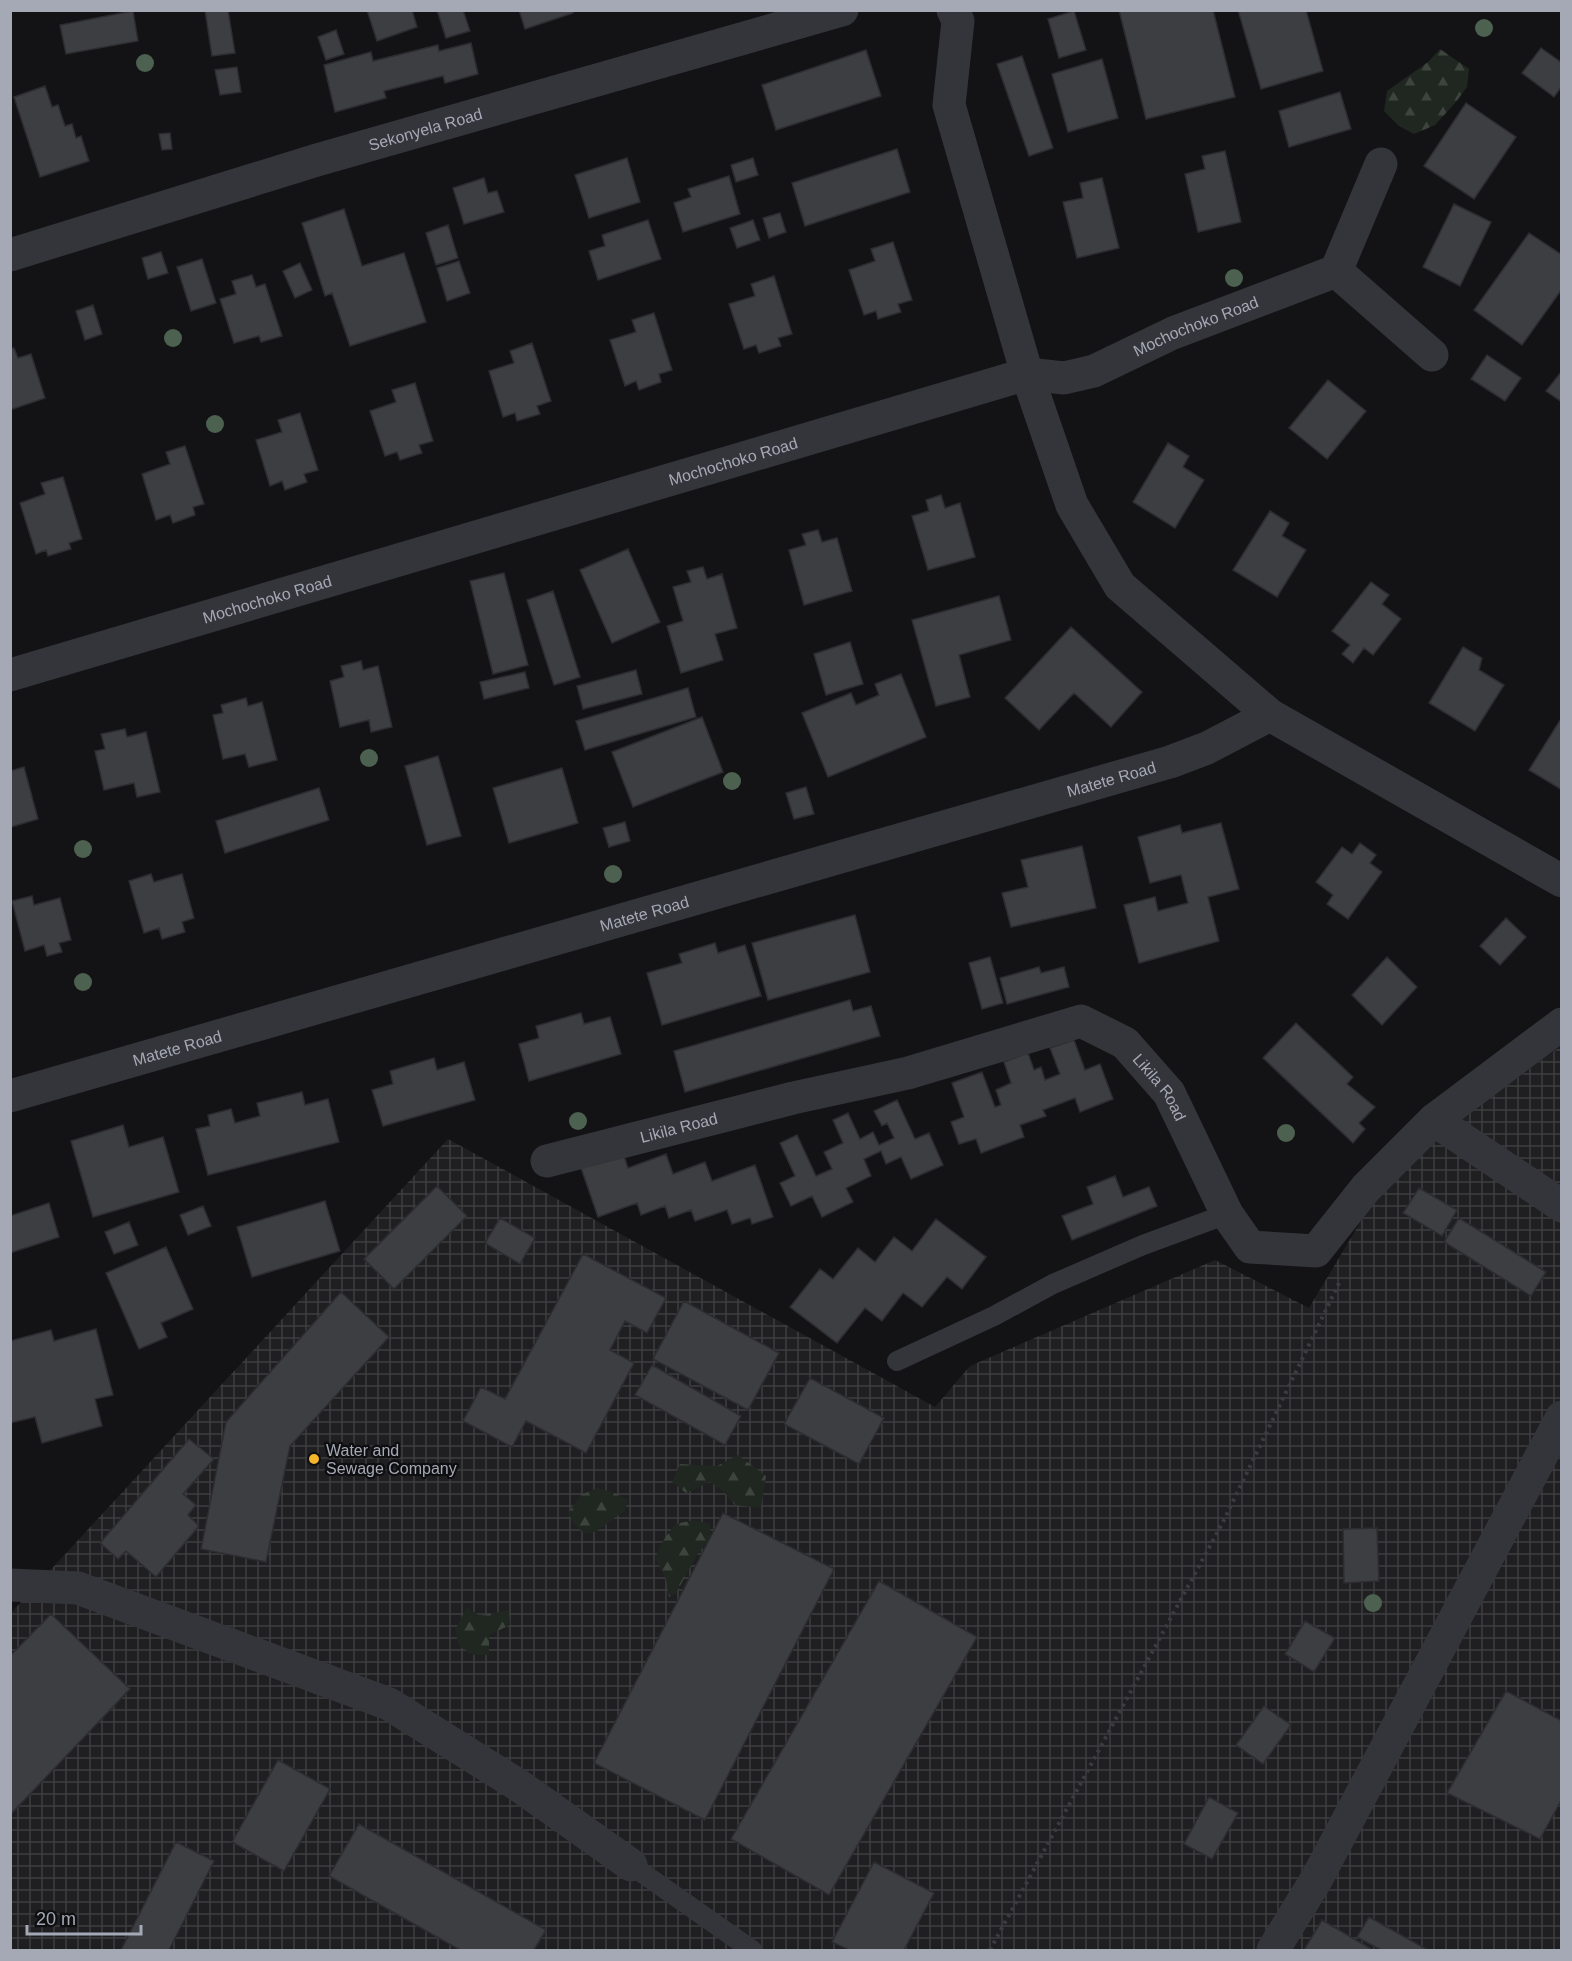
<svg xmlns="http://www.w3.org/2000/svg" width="1572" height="1961" viewBox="0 0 1572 1961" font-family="Helvetica,sans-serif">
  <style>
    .industrial { fill: url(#industrial-grid) }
    .forest { fill: url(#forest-firs) }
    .building { fill: #3d3e42; stroke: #2d2d31; stroke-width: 1.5 }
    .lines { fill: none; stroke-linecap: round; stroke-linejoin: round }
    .path { stroke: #3a3c41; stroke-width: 4; stroke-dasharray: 3 4.5; stroke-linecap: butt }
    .service { stroke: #34353a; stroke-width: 20 }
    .minor { stroke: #34353a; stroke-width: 33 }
    .tree { fill: #4c614f }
    .poi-dot { fill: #f5b52b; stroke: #0e0e10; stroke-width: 2 }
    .labels { text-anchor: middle; stroke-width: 4.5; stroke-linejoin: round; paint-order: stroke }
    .street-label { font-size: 16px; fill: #a4a9b5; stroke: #0e0e10 }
    .poi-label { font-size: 16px; fill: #a4a9b5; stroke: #0e0e10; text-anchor: start }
  </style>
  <defs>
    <pattern id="industrial-grid" width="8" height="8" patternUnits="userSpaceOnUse" patternTransform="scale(1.5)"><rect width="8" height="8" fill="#1f1f22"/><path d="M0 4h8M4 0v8" fill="none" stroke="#3d3d40"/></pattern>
    <pattern id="forest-firs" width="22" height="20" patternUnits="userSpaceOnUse" patternTransform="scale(1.5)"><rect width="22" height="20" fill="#1f2720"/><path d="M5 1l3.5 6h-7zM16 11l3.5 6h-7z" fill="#3d443e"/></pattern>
  </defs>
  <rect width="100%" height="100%" fill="#131315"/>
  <!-- industrial -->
  <path class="industrial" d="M1561,1046V1950H11L10,1614L448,1139L935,1407L970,1366L1215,1260L1309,1308L1382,1186L1420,1149Z"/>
  <!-- forest -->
  <path class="forest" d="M1440,49L1469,69L1467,87L1456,102L1435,125L1414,134L1399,126L1384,111L1387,91L1428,62Z
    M738,1455L766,1476L761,1508L735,1505L723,1491L710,1482L686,1493L672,1482L680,1464L717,1466Z
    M597,1488L612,1492L628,1500L625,1511C600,1525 588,1552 568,1513L581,1495Z
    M694,1520L710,1524L711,1537L697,1555L676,1593L669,1597L666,1579L655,1558L663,1541L675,1524Z
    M467,1607L480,1616L509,1610L510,1625L489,1635V1655H474L459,1646L455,1630Z"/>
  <!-- building -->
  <path class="building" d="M205,10H228L235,53L212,56Z
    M367,10H412L417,27L377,41Z
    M437,10H463L470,31L446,38Z
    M519,10H573V13L525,29Z
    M1119,10H1213L1235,97L1146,119Z
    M1238,10H1306L1323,71L1261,89Z
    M133,11L138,41L66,54L60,25Z
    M1074,11L1086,50L1059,58L1048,19Z
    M336,30L344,54L326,60L318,37Z
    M471,43L478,74L445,83L443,76L384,91L386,98L335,112L324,65L371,52L373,61L438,45L439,51Z
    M1541,48L1562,63V86L1554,97L1522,73Z
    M866,50L881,96L776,130L762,85Z
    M1022,56L1053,148L1029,156L997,64Z
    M1102,59L1118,118L1068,132L1052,74Z
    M237,67L241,92L220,95L215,70Z
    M45,86L52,107L58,105L65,126L72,124L76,138L81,136L89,161L40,177L14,97Z
    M1340,92L1351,129L1289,147L1279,111Z
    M1466,103L1516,137L1474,199L1424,166Z
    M170,133L172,149L162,150L159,134Z
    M897,149L910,192L805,226L792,183Z
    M1225,151L1241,222L1198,232L1185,174L1205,169L1202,156Z
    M627,158L640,202L589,218L575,175Z
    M753,158L758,175L736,182L731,165Z
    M729,176L740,214L683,232L674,203L691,197L688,189Z
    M484,178L488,193L497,191L504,212L464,224L453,188Z
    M1102,178L1119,248L1077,258L1063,202L1083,198L1080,183Z
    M1454,204L1491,222L1460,286L1423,267Z
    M344,209L362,266L404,253L426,322L350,346L332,293L325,296L302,223Z
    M780,213L786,232L769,238L763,218Z
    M648,220L661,259L598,280L589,251L605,246L602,235Z
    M753,220L760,240L737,248L730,228Z
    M448,225L458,258L436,265L426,233Z
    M1529,233L1562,255V289L1522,345L1474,310Z
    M893,242L912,300L898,304L901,312L878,319L876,311L864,315L849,270L875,261L871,249Z
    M161,252L168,273L148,279L142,258Z
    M202,259L216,303L191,311L177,267Z
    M459,261L470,293L447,301L437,268Z
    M300,263L312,290L295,298L283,271Z
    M252,275L256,287L265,284L282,336L261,342L259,336L234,343L220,299L236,294L232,281Z
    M774,276L792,334L778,338L781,346L759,353L756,345L744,349L729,304L755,296L751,284Z
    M93,305L102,334L85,340L76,311Z
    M654,313L672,370L659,374L661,382L639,390L636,381L625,386L610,340L636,332L632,320Z
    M532,343L551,401L537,406L540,414L517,421L515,413L503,417L489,371L514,363L510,351Z
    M14,348L18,358L31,354L45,398L10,410V349Z
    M1487,355L1521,378L1505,401L1471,379Z
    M1562,371V402L1546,391Z
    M1328,380L1366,411L1327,459L1289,428Z
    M415,383L433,441L419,445L422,453L400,460L397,452L385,456L370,411L396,402L392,390Z
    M300,413L318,470L304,474L307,482L285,490L282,481L270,486L256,440L282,432L278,420Z
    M1168,443L1189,456L1183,467L1204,480L1175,528L1133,502Z
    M185,446L204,504L193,507L195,515L173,523L170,515L156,520L142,474L170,464L166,452Z
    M63,477L82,539L69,543L71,549L48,556L46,550L36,554L20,503L45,494L41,483Z
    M941,495L945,508L960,503L975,557L928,570L912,516L929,511L926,500Z
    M1270,511L1289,523L1282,536L1306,550L1277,597L1233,570Z
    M818,530L822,542L837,538L852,591L804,605L789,550L806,545L802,534Z
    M628,549L660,622L612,643L580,570Z
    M703,567L707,579L722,574L737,628L715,634L723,660L681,673L667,626L683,621L673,587L691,582L687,571Z
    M504,573L528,665L493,674L470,581Z
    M1371,582L1389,595L1382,604L1401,619L1373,655L1364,648L1353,663L1342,654L1350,645L1332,631Z
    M553,591L580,677L554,685L527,600Z
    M999,596L1011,640L959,655L970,697L936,706L912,620Z
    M1071,627L1142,692L1111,727L1074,693L1039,730L1005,698Z
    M850,642L863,684L826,695L814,654Z
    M1463,647L1482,658L1479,670L1504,685L1475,731L1429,703Z
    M361,661L363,670L378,666L392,727L371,732L369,720L340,727L330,681L344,677L341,666Z
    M636,670L642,694L583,709L577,686Z
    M525,672L529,688L484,699L480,682Z
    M901,674L926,737L828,777L802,713L851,693L856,705L879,695L875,684Z
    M688,688L696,717L585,750L576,721Z
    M246,698L248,706L262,702L277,760L249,767L245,754L223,759L213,715L223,713L221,705Z
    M702,717L723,772L633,807L612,752Z
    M1562,717V790L1529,770Z
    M125,729L127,737L146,732L160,792L137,797L134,783L104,790L95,751L105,749L101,734Z
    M438,756L461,836L427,845L405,766Z
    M24,767L38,819L11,827L10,771Z
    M562,768L578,823L509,843L493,788Z
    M806,787L814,814L794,819L786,793Z
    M319,788L329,820L225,853L216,821Z
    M625,822L630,841L609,847L603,828Z
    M1221,823L1239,889L1208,897L1219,941L1139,963L1124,905L1155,897L1158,911L1188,903L1181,875L1150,883L1138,837L1180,825L1182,833Z
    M1360,843L1376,855L1370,863L1382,872L1348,919L1327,904L1333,895L1316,882L1342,847L1352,854Z
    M1082,846L1096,908L1011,927L1002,893L1028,887L1021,860Z
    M151,874L154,882L182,874L194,918L182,922L185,932L162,939L159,928L144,933L129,881Z
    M32,896L34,905L60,898L71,940L59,943L62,952L47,956L44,945L25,951L12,901Z
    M855,915L870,972L768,1000L752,943Z
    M1506,918L1526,937L1500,965L1480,946Z
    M715,943L718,953L745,945L761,996L662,1025L647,973L682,963L679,954Z
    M990,957L1003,1003L982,1009L969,963Z
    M1387,957L1417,987L1382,1025L1352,995Z
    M1039,967L1041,973L1064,967L1069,987L1007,1004L1000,978Z
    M850,1000L853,1011L871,1006L880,1036L685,1092L674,1051Z
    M581,1013L584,1024L610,1017L621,1054L529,1081L519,1044L539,1038L536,1026Z
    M1296,1023L1353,1077L1347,1084L1375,1107L1359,1123L1365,1129L1353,1143L1263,1058Z
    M1074,1040L1085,1070L1100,1064L1113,1099L1080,1112L1075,1098L1043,1110L1046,1116L1020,1125L1024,1137L981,1153L976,1139L959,1144L951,1122L964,1117L952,1083L982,1072L995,1107L1001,1105L996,1090L1011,1083L1004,1062L1028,1053L1034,1070L1041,1067L1045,1080L1060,1074L1050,1048Z
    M434,1058L437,1070L464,1062L475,1100L383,1126L372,1090L393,1084L390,1071Z
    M302,1092L305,1105L328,1099L339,1142L208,1175L196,1129L210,1126L208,1115L231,1109L235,1123L260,1116L257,1103Z
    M897,1100L915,1139L929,1133L943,1165L911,1179L901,1157L886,1164L881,1151L864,1159L871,1176L846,1188L853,1202L822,1217L812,1196L791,1206L780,1183L795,1176L780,1143L797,1135L816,1176L832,1169L824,1152L843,1143L833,1120L848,1113L860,1139L873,1132L879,1145L894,1138L887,1123L882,1126L874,1111Z
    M123,1125L129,1147L163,1137L179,1192L93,1217L71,1141Z
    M622,1150L628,1168L666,1154L673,1174L705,1162L712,1181L755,1165L773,1217L752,1224L750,1218L732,1224L727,1210L695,1221L691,1210L669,1218L665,1206L641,1215L637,1203L598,1217L580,1165Z
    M1115,1176L1123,1197L1149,1187L1157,1206L1072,1240L1062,1216L1093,1204L1087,1187Z
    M437,1186L467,1216L394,1289L364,1259Z
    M1419,1188L1457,1210L1442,1236L1403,1213Z
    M325,1201L340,1251L252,1277L237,1227Z
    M49,1203L59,1237L10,1253V1216Z
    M203,1206L211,1226L188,1235L180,1215Z
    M500,1218L535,1238L520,1264L485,1243Z
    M1459,1218L1546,1272L1531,1296L1444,1242Z
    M936,1219L986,1257L962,1289L947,1277L922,1307L903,1293L882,1321L865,1308L837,1343L790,1307L820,1269L833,1279L858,1248L875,1262L894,1237L912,1251Z
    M129,1222L138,1245L114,1254L105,1232Z
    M166,1247L193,1309L161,1323L167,1337L139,1349L106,1273Z
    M583,1254L666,1298L647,1333L625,1321L610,1350L634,1363L586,1453L526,1421L512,1447L463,1421L481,1387L505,1399Z
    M341,1292L389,1337L290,1446L266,1562L201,1549L226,1422Z
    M684,1301L779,1353L748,1410L653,1359Z
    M96,1329L113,1395L95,1399L102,1426L42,1443L35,1417L10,1423V1341L51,1330L54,1341Z
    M652,1365L741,1416L725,1445L635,1395Z
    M810,1378L884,1418L859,1464L784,1424Z
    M189,1439L214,1459L183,1494L196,1505L188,1515L199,1526L156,1577L126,1551L118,1559L100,1543Z
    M723,1513L834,1569L705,1820L594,1763Z
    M1377,1528L1379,1581L1344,1583L1343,1529Z
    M879,1581L977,1637L829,1895L731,1839Z
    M51,1614L130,1689L10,1815V1656Z
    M1305,1621L1335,1638L1314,1672L1285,1654Z
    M1506,1691L1562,1721V1799L1540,1839L1447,1793Z
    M1264,1706L1291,1725L1263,1764L1236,1745Z
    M278,1760L330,1789L284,1871L232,1842Z
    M1209,1797L1238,1813L1212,1859L1184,1844Z
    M359,1824L546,1930L534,1950H460L329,1876Z
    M176,1842L214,1861L169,1950H121Z
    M874,1862L934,1893L904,1950H849L832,1942Z
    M1369,1917L1428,1950H1381L1357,1937Z
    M1322,1920L1373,1950H1304Z"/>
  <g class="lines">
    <!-- path -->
    <path class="path" d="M990,1950L1223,1522L1341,1279"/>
    <!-- service -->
    <path class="service" d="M897,1361L994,1316L1053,1284L1143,1245L1227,1214
      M631,1865L752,1950"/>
    <!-- minor -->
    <g class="minor">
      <path d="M953,10L958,21L949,105L1027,374L1072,505L1120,586L1270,715L1562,881"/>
      <path id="s1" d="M10,255L317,160L842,10"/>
      <path d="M1336,271L1432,355"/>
      <path id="s2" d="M10,675L1027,374L1064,378L1094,371L1173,333L1336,271L1381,164"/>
      <path id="s3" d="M10,1096L1170,762L1207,748L1270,715"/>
      <path d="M1434,1120L1562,1206"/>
      <path id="s4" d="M547,1161L793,1098L908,1073L1081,1021L1125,1043L1169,1093L1227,1214L1250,1247L1316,1251L1366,1188L1434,1120L1562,1024"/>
      <path d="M10,1585L78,1588L389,1704L518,1785L631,1865"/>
      <path d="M1273,1950L1316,1880L1562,1417"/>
    </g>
  </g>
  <!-- trees -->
  <g class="tree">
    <circle cx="1484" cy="28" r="9"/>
    <circle cx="145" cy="63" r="9"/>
    <circle cx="1234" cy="278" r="9"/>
    <circle cx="173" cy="338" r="9"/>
    <circle cx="215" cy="424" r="9"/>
    <circle cx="369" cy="758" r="9"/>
    <circle cx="732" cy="781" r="9"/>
    <circle cx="83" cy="849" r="9"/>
    <circle cx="613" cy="874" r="9"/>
    <circle cx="83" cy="982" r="9"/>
    <circle cx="578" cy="1121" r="9"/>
    <circle cx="1286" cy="1133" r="9"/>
    <circle cx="1373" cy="1603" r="9"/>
  </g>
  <!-- markers -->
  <circle class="poi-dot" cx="314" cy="1459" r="6"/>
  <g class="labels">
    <!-- street labels -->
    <g class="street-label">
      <text dy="6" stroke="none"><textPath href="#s1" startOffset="434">Sekonyela Road</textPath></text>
      <text dy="6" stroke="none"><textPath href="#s2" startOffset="1240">Mochochoko Road</textPath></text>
      <text dy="6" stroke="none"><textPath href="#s2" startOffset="754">Mochochoko Road</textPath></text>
      <text dy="6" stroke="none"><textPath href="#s2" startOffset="268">Mochochoko Road</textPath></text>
      <text dy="6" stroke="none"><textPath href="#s3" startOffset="1146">Matete Road</textPath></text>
      <text dy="6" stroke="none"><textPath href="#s3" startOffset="660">Matete Road</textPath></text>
      <text dy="6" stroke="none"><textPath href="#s3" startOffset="174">Matete Road</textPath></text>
      <text dy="6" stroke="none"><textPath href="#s4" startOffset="658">Likila Road</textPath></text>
      <text dy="6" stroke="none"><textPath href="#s4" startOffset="136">Likila Road</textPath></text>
    </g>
    <!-- poi labels -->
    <g class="poi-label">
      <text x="326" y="1456">Water and<tspan x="326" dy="18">Sewage Company</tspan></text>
    </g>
  </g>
  <!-- border -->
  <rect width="1572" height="1961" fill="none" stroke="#a4a9b5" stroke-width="24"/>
  <!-- scale -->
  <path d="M27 1925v9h114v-9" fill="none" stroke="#a4a9b5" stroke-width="3"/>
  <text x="36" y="1925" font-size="18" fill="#a4a9b5" stroke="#0e0e10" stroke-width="4.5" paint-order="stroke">20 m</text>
</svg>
